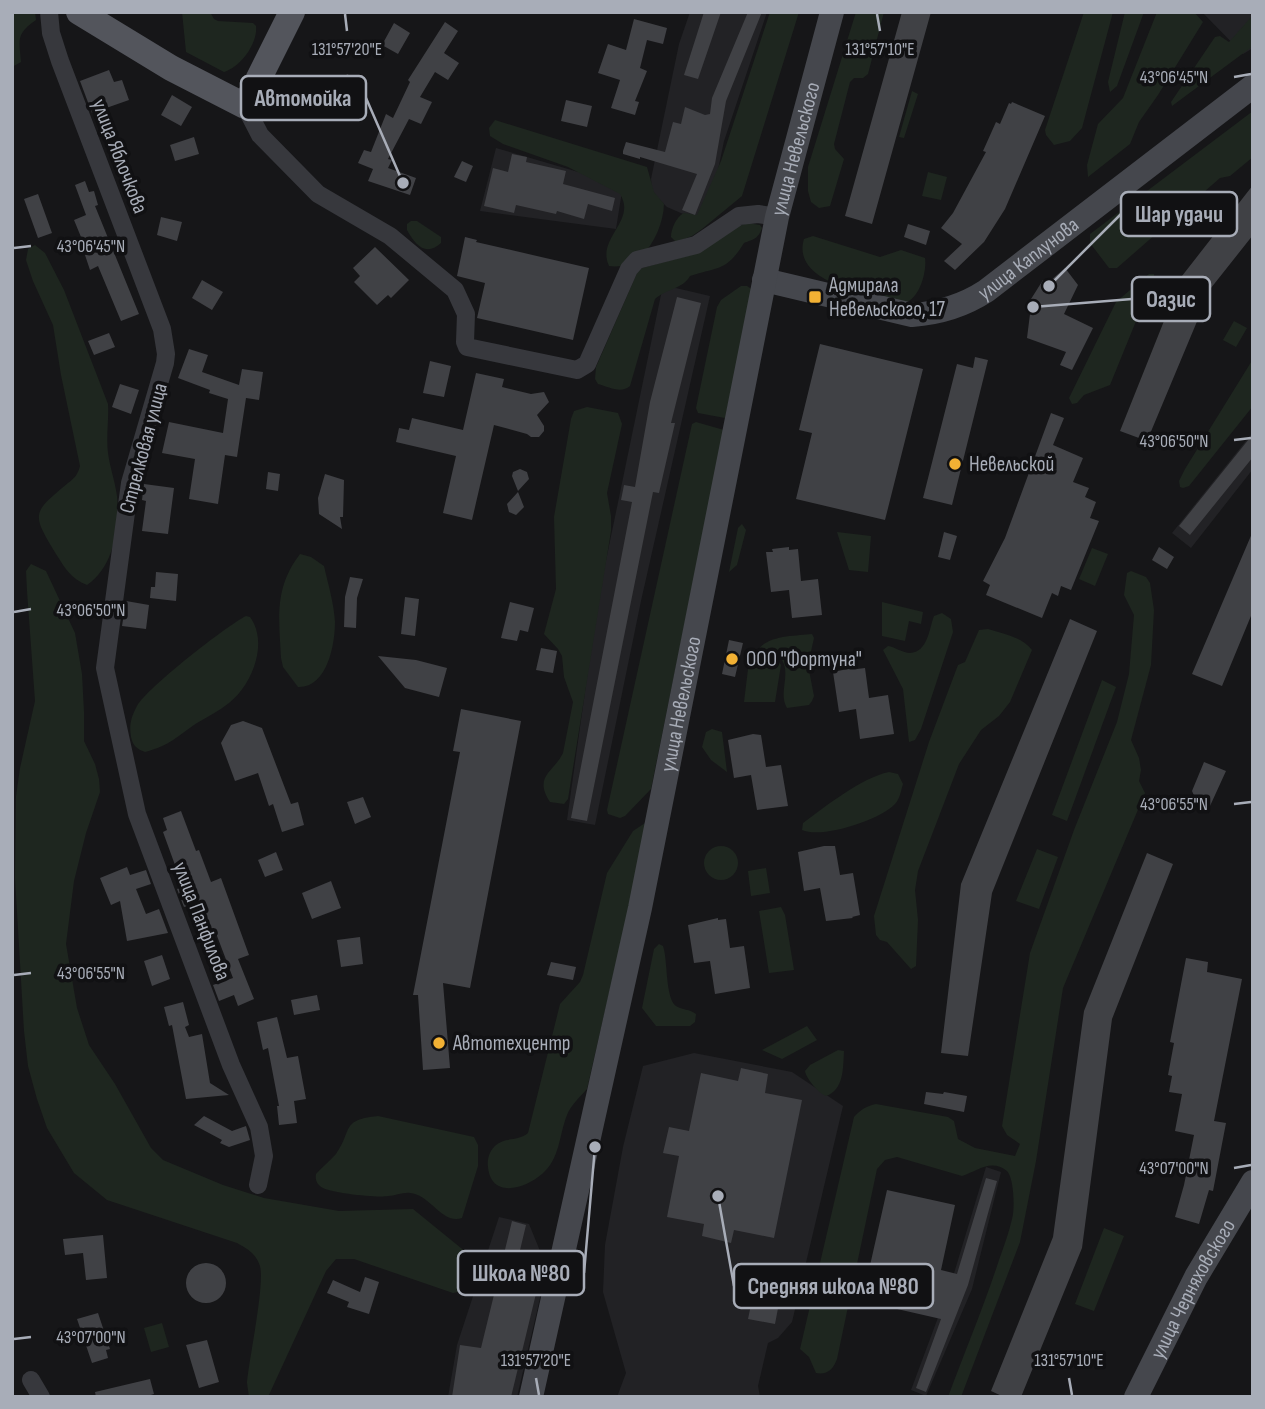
<svg xmlns="http://www.w3.org/2000/svg" width="1265" height="1409" viewBox="0 0 1265 1409" font-family="'Sofia Sans Condensed',sans-serif">
  <style>
    .built { fill: #222225 }
    .green { fill: #1e261f }
    .building { fill: #404145 }
    .lines { fill: none; stroke-linecap: round; stroke-linejoin: round }
    .street { stroke: #37383d; stroke-width: 18 }
    .secondary { stroke: #45474d; stroke-width: 24 }
    .primary { stroke: #53555c; stroke-width: 26 }
    .ticks { fill: none; stroke: #a8adb8; stroke-width: 2.5 }
    .poi-dot { fill: #f2b134; stroke: #111113; stroke-width: 2.5 }
    .labels { text-anchor: middle; stroke-width: 7; stroke-linejoin: round; paint-order: stroke }
    .street-label { font-size: 21px; fill: #a8adb8; stroke: #111113 }
    .poi-label { font-size: 21px; fill: #a8adb8; stroke: #111113; text-anchor: start }
    .ticks-label { font-size: 18px; text-anchor: middle; fill: #a8adb8; stroke: #111113; stroke-width: 7; stroke-linejoin: round; paint-order: stroke }
    .leader { fill: none; stroke: #a8adb8; stroke-width: 2.5 }
    .callout-dot { fill: #a8adb8; stroke: #111113; stroke-width: 2.5 }
    .callout { fill: #111113; stroke: #a8adb8; stroke-width: 2.5 }
    .callout-label { font-size: 23px; text-anchor: middle; font-weight: bold; fill: #a8adb8 }
  </style>
  <rect width="100%" height="100%" fill="#161618"/>
  <!-- built -->
  <path class="built" d="M690,12H767L724,141L714,189L697,220L667,207L652,192L651,179L679,44Z
    M1202,12H1253V48L1243,54Z
    M496,148L623,185L616,229L480,211Z
    M663,285L710,296L641,601L595,825L567,820L598,599Z
    M1253,432V469L1191,548L1172,533Z
    M694,1053L792,1072L843,1106L792,1322L778,1338L768,1343L758,1386L760,1397H617L626,1373L603,1292L605,1245L623,1147L643,1066Z
    M986,1167L1001,1172L972,1289L926,1396L911,1390L952,1280Z
    M499,1217L529,1224L547,1268L517,1397H448L457,1345Z"/>
  <!-- green -->
  <path class="green" d="M12,12H35L36,20C16,34 19,39 21,62L12,67Z
    M182,12H210L214,19L218,21L253,23L256,26C258,43 241,67 224,72L186,52Z
    M770,12H799L742,196L702,229L692,236L676,242L671,237C671,229 676,217 684,213L697,215L721,161Z
    M856,12H884L868,74L863,78H854L850,82L834,144L835,149L844,159L830,206L819,208L811,202L808,191V167Z
    M1084,12H1113L1082,128L1070,141L1054,145L1046,135L1045,130Z
    M1125,12H1144L1117,86L1110,92L1108,82Z
    M1157,12H1194L1203,22L1158,95L1139,122L1130,144L1088,177L1087,165L1098,124L1123,98Z
    M1253,15V46L1172,106L1171,102L1215,37L1220,36L1229,42Z
    M912,91L918,94L904,138L899,137Z
    M1253,111V157L1230,176L1220,178L1117,268H1109L1090,243V234Z
    M495,120L647,167L654,192L664,204C663,233 642,271 609,266C596,238 637,221 620,194L568,167L503,144L490,136L489,128Z
    M928,172L947,177L941,200L922,196Z
    M411,221H417L441,237V243C426,257 415,245 407,230V224Z
    M748,223L760,225L762,228C758,239 754,239 744,243C727,271 718,267 690,276C683,289 666,289 655,299L630,386C621,394 609,387 598,384L595,379L596,367L637,273L642,268L698,253L739,226Z
    M813,236L880,257L901,250L925,258C927,271 920,297 907,302C877,296 790,285 804,239Z
    M35,245L45,253L64,290L108,404C109,420 106,437 108,453C110,468 115,481 117,496C120,526 114,567 87,585C71,579 65,568 56,554C31,513 32,513 68,483C75,478 78,474 80,466L61,375L53,325L33,281L26,260L28,249Z
    M1149,274H1154V277L1110,385L1084,395L1077,403L1072,404L1069,398L1116,302Z
    M741,286H747L753,290L725,418L698,413L696,408L717,307L721,300Z
    M1234,321L1247,328L1236,347L1223,340Z
    M1253,359V406L1189,486L1183,488L1180,487L1179,481L1185,469Z
    M587,407L618,413L622,424L607,493L611,516V531L568,799L564,804L550,802C533,776 554,772 563,753L573,702L564,677L562,656L558,649L544,634L556,589L554,517L571,419L574,411Z
    M696,422L724,430L651,789L625,816L620,818L608,814L607,810L692,424Z
    M742,524L746,530L737,565L729,572L738,528Z
    M837,532L871,536L868,572L849,570Z
    M1092,548L1108,554L1095,586L1079,579Z
    M300,554L311,557L324,566C328,584 334,603 335,622C335,645 327,688 298,687L283,667L281,658C279,618 274,588 300,554Z
    M31,564L46,571L75,633L82,674L84,712V741L95,764L99,779L100,792L86,833L74,881L66,944L77,1008L89,1045L115,1084L151,1148L163,1160L223,1185L264,1198L339,1211L413,1209L472,1257C484,1276 473,1290 453,1293L354,1259H336L326,1271L268,1397H249L247,1383C249,1359 265,1284 260,1266C256,1254 248,1249 237,1243L107,1200L74,1173L47,1128L37,1099L28,1066L24,1031L15,878L16,796L20,768L35,701L27,591L26,571Z
    M1131,571L1146,577L1150,583L1154,610L1151,665L1131,740L1139,758L1141,770L1139,781L1145,793L1063,988L1036,1161L1020,1242L961,1397H948C965,1351 984,1306 999,1260C1004,1246 1009,1232 1012,1219C1015,1209 1014,1178 1007,1171C991,1158 976,1172 962,1176L897,1157L885,1160L877,1169L837,1359C833,1370 827,1375 816,1373L809,1357L800,1349L854,1117C861,1109 867,1106 876,1104L948,1117L954,1121L958,1139L975,1148L1015,1156L1020,1144L1007,1135L1002,1126L1030,953L1074,830L1117,722L1129,674L1134,615L1124,595L1127,573Z
    M882,602L923,612L921,624L909,621L905,641L882,636Z
    M942,613L951,619L953,632L921,729L915,740L909,742L903,689L883,650L888,646C895,647 903,653 910,653C928,652 929,629 934,616Z
    M246,616L250,617C269,643 252,685 229,703C219,711 207,717 197,723C176,737 171,745 145,752C137,749 133,746 131,737C129,725 131,717 137,706C147,688 226,626 246,616Z
    M988,629C1004,634 1022,637 1032,650L1010,702L999,716L981,730L959,764L918,871L915,890L918,920L916,966L911,969L887,942L880,940L876,935L874,916L929,742L958,665L965,662L979,630Z
    M812,634L814,638L808,665L814,696L812,701L809,705L787,708C778,693 791,675 782,660L762,655L758,650C768,635 796,636 812,634Z
    M753,657L778,661L781,665L775,702H744L749,661Z
    M1102,680L1116,687L1067,821L1052,815Z
    M712,729L722,732L727,772L711,760L702,747L706,732Z
    M889,772L898,774L903,784C901,790 900,799 895,804C880,820 822,839 802,830L803,823C826,806 861,778 889,772Z
    M645,823L647,829L587,1089C580,1097 571,1105 567,1115C559,1135 560,1159 542,1174C525,1189 491,1199 488,1167C487,1160 489,1152 494,1147C504,1136 518,1142 528,1133L560,1004L580,982L583,975L607,873L633,831Z
    M704 863a17 17 0 1 1 34 0a17 17 0 1 1-34 0Z
    M1037,849L1058,857L1039,909L1016,901Z
    M766,868L770,893L751,896L748,871Z
    M781,907L785,915L794,970L769,973L759,911Z
    M659,944L663,946C668,960 665,998 676,1006C682,1010 690,1009 696,1014L695,1022L690,1026H656L642,1008L654,949Z
    M807,1026L817,1040L782,1059L762,1050Z
    M838,1050L844,1051C843,1068 844,1090 826,1096C818,1093 806,1078 805,1071L810,1065Z
    M378,1116L474,1137L478,1145V1166L462,1218C442,1225 430,1194 410,1193C403,1192 395,1196 388,1196C377,1198 332,1193 323,1188C317,1185 315,1180 316,1174C322,1167 330,1161 336,1154C353,1130 340,1120 378,1116Z
    M1104,1228L1124,1236L1094,1311L1075,1304Z
    M162,1323L169,1347L151,1352L144,1328Z"/>
  <!-- building -->
  <path class="building" d="M704,12H721L698,79L684,75Z
    M748,12H762L726,101L715,164L695,215L682,210L697,174L640,157V159L623,154V151L626,142L665,152L673,122L681,124L685,107L705,115L710,114L712,98Z
    M902,12H931L872,224L845,216Z
    M634,19L667,28L663,44L647,40L640,68L647,71L635,101L639,102L635,115L611,108L620,80L598,73L608,44L626,50Z
    M445,22L458,31L444,53L459,63L448,80L435,72L420,97L432,102L421,124L409,119L388,159L392,160L388,168L416,178L410,195L368,181L373,169L358,163L364,150L371,152L386,114L393,118L410,82L408,80Z
    M394,23L410,33L398,54L382,45Z
    M109,70L114,82L122,80L129,100L92,113L80,81Z
    M347,74L364,83L350,110L333,101Z
    M172,95L192,107L181,126L161,115Z
    M566,100L592,106L587,127L561,121Z
    M1012,102L1045,116L1005,209L984,242L955,270L944,261L962,244L941,228L953,213L986,152L983,151L996,122L1000,124L1009,103L1011,104Z
    M194,137L199,154L175,161L170,145Z
    M512,154L527,157L526,162L566,171L563,184L615,198L612,211L588,204L584,219L557,211L556,214L516,205L514,213L484,206L493,168L508,172Z
    M462,161L473,166L466,182L454,177Z
    M85,181L89,192L94,191L98,205L95,206L139,314L121,321L98,266L90,270L85,255L88,254L74,220L86,215L75,185Z
    M1253,185V235L1211,288L1147,441L1120,431L1182,276Z
    M38,194L52,233L38,238L24,199Z
    M161,217L182,222L177,241L157,235Z
    M908,224L930,231L926,245L904,237Z
    M465,237L477,240L476,242L589,268L573,340L477,318L485,283L457,276Z
    M375,247L409,280L391,298L388,295L377,305L354,282L360,276L353,268Z
    M1065,268L1078,285L1064,314L1093,328L1072,370L1060,365L1066,352L1027,338L1030,314L1026,307L1043,280L1050,281Z
    M202,280L223,292L212,310L192,298Z
    M677,297L701,303L671,423H675L659,493L653,492L587,821L571,818L632,502L621,500L624,485L635,487L650,402Z
    M109,333L115,347L94,355L88,341Z
    M820,344L923,369L885,520L796,499L812,433L799,430Z
    M189,349L208,355L202,372L239,385L242,369L263,372L259,400L246,398L237,457L225,455L218,504L189,499L195,459L162,453L169,422L223,433L228,399L209,393L210,390L178,378Z
    M975,357L988,360L952,505L923,498L957,364L973,368Z
    M430,361L451,366L444,397L423,393Z
    M476,373L504,379L502,387L531,394L544,392L549,402L537,415L544,426V431L539,437H531L527,434L494,425L472,520L443,513L456,456L396,442L399,428L409,430L412,418L463,430Z
    M120,384L139,390L131,414L112,407Z
    M1051,413L1064,418L1053,445L1083,458L1073,482L1089,488L1085,497L1096,502L1090,518L1099,521L1071,590L1061,586L1058,596L1052,593L1042,618L986,595L990,585L983,581L1005,538Z
    M1253,434V457L1190,535L1179,526Z
    M520,469L527,472L529,479L518,491L512,476L513,472Z
    M268,472L280,474L278,491L266,489Z
    M325,474L344,480L343,517H340L342,529L319,514L318,498Z
    M144,484L174,488L168,534L142,531L146,501L142,500Z
    M518,492L524,507L516,515L509,512L507,504Z
    M1253,531V611L1222,686L1192,674Z
    M944,532L957,536L950,560L938,557Z
    M789,547V550L798,549L801,581L818,579L822,615L792,618L789,590L771,592L766,552H773L772,549Z
    M1159,547L1174,557L1167,569L1152,560Z
    M156,572L178,574L176,601L150,598L151,587H155Z
    M350,577L363,579L357,598L356,628L344,627L345,597Z
    M405,597L419,599L415,636L401,634Z
    M126,601L149,605L146,629L122,626Z
    M510,602L534,608L528,632L520,630L517,641L501,638Z
    M1070,619L1097,631L992,893L968,1056L941,1053L961,884Z
    M729,640L743,643L735,677L722,674Z
    M541,648L557,651L553,673L536,670Z
    M378,656L416,660L447,668L439,697L405,688Z
    M857,667V669L865,668L869,698L888,695L894,734L860,739L856,709L839,712L833,672Z
    M461,709L521,721L470,988L443,983L450,1068L423,1070L418,995H413L460,752L453,751Z
    M243,721L262,728L291,804L298,802L304,825L282,832L273,804L269,806L258,773L235,781L221,743L231,725Z
    M753,734L761,735L766,767L781,765L788,806L757,810L751,775L734,778L728,740Z
    M1204,762L1226,771L1210,806L1196,800L1192,791Z
    M363,797L371,817L355,824L347,802Z
    M181,811L196,851L199,850L211,882L221,878L249,955L238,959L254,999L238,1006L234,995L219,1001L213,985L233,978L214,928L202,929L193,904L184,907L177,889L183,887L163,832L167,830L163,818Z
    M824,846H835L840,875L853,873L860,915L852,917L853,918L826,921L820,888L804,891L798,852Z
    M276,852L283,870L265,877L258,860Z
    M1147,853L1173,864L1112,1019L1082,1248L1021,1397H1004L991,1391L1053,1237L1084,1011Z
    M127,867L130,875L146,870L151,884L136,889L146,914L159,909L168,933L127,941L120,901L111,905L100,878Z
    M331,881L341,908L312,919L302,893Z
    M718,918V920L726,919L730,948L744,946L750,988L715,994L710,961L694,963L688,925Z
    M360,937L363,964L341,967L337,940Z
    M162,955L170,979L152,986L144,961Z
    M1186,958L1208,962L1207,972L1242,979L1214,1121L1226,1123L1213,1191L1209,1190L1199,1224L1175,1217L1184,1185L1194,1135L1175,1131L1182,1094L1169,1092L1172,1076L1168,1075L1174,1043L1170,1042Z
    M551,962L576,967L573,980L547,975Z
    M317,995L320,1010L294,1015L291,1000Z
    M183,1002L189,1025L185,1027L189,1037L202,1034L210,1083L229,1095L186,1099L172,1025L169,1026L164,1007Z
    M277,1017L287,1058L298,1056L306,1099L294,1101L297,1123L279,1125L277,1106H279L268,1048L263,1050L257,1022Z
    M741,1068L768,1074L765,1093L802,1100L774,1238L734,1230L731,1243L702,1236L704,1224L667,1217L679,1156L663,1153L669,1127L689,1131L701,1073L738,1081Z
    M926,1092L943,1094L944,1092L967,1096L964,1112L924,1104Z
    M204,1116L232,1131L246,1126L250,1140L229,1147L220,1143L222,1140L194,1125Z
    M986,1178L997,1181L968,1285L926,1392L916,1388L941,1319L862,1301L887,1190L955,1205L941,1270L957,1274Z
    M512,1221L526,1225L516,1267L541,1273L511,1397H452L460,1345L481,1348Z
    M103,1235L107,1278L86,1280L83,1253L65,1255L63,1239Z
    M186 1283a20 20 0 1 1 40 0a20 20 0 1 1-40 0Z
    M757,1276L783,1282L775,1324L748,1319Z
    M365,1277L379,1282L369,1314L347,1307L349,1302L327,1293L333,1280L360,1292Z
    M98,1313L110,1349L106,1350L108,1358L92,1363L77,1319Z
    M207,1340L219,1382L199,1388L186,1345Z
    M150,1379L154,1394L144,1397H96L95,1392Z"/>
  <g class="lines">
    <!-- street -->
    <path class="street" d="M49,12L51,33L60,61L162,329L166,354L165,363L130,483L105,668L137,814L231,1065L259,1127L264,1156L258,1185
      M245,106L260,135L318,194L390,236L455,290L466,314L465,342L467,347L577,370L587,364L629,269L637,260L696,245L739,216L758,214L777,217
      M31,1380L41,1397"/>
    <!-- secondary -->
    <g class="secondary">
      <path id="s1" d="M764,280L912,315C940,313 963,306 986,291L1253,86"/>
      <path id="s2" d="M531,1397L640,908L777,217L832,12"/>
      <path id="s3" d="M1136,1397L1196,1277L1253,1182"/>
    </g>
    <!-- primary -->
    <path class="primary" d="M79,12L171,68L245,106L292,12"/>
  </g>
  <!-- ticks -->
  <path class="ticks" d="M345,14L347,31M877,14L880,31M1234,77L1251,74M14,248L31,246M1234,440L1251,438M14,612L31,609M1234,804L1251,802M14,975L31,973M1234,1168L1251,1165M14,1339L31,1337M536,1378L539,1395M1069,1378L1072,1395"/>
  <!-- markers -->
  <g class="poi-dot">
    <rect x="808" y="290" width="14" height="14" rx="3.5"/>
    <circle cx="955" cy="464" r="7"/>
    <circle cx="732" cy="659" r="7"/>
    <circle cx="439" cy="1043" r="7"/>
  </g>
  <g class="labels">
    <!-- street labels -->
    <g class="street-label">
      <text dy="7" stroke="none"><textPath href="#s2" startOffset="1276">улица Невельского</textPath></text>
      <text transform="translate(120 156) rotate(69)" y="7">улица Яблочкова</text>
      <text dy="7" stroke="none"><textPath href="#s1" startOffset="284">улица Каплунова</textPath></text>
      <text transform="translate(143 448) rotate(-75)" y="7">Стрелковая улица</text>
      <text dy="7" stroke="none"><textPath href="#s2" startOffset="709">улица Невельского</textPath></text>
      <text transform="translate(202 921) rotate(69)" y="7">улица Панфилова</text>
      <text dy="7" stroke="none"><textPath href="#s3" startOffset="122">улица Черняховского</textPath></text>
    </g>
    <!-- poi labels -->
    <g class="poi-label">
      <text x="829" y="292">Адмирала<tspan x="829" dy="24">Невельского, 17</tspan></text>
      <text x="969" y="471">Невельской</text>
      <text x="746" y="666">ООО "Фортуна"</text>
      <text x="453" y="1050">Автотехцентр</text>
    </g>
  </g>
  <g class="ticks-label">
    <text x="347" y="55">131°57'20"E</text>
    <text x="880" y="55">131°57'10"E</text>
    <text x="1174" y="83">43°06'45"N</text>
    <text x="91" y="252">43°06'45"N</text>
    <text x="1174" y="447">43°06'50"N</text>
    <text x="91" y="616">43°06'50"N</text>
    <text x="1174" y="810">43°06'55"N</text>
    <text x="91" y="979">43°06'55"N</text>
    <text x="1174" y="1174">43°07'00"N</text>
    <text x="91" y="1343">43°07'00"N</text>
    <text x="536" y="1366">131°57'20"E</text>
    <text x="1069" y="1366">131°57'10"E</text>
  </g>
  <!-- callouts -->
  <path class="leader" d="M403 183L366 98M1049 286L1121 214M1033 307L1132 299M595 1147L584 1273M718 1196L734 1286"/>
  <g class="callout-dot">
    <circle cx="403" cy="183" r="7"/>
    <circle cx="1049" cy="286" r="7"/>
    <circle cx="1033" cy="307" r="7"/>
    <circle cx="595" cy="1147" r="7"/>
    <circle cx="718" cy="1196" r="7"/>
  </g>
  <g class="callout">
    <rect x="241" y="76" width="125" height="44" rx="7"/>
    <rect x="1121" y="192" width="116" height="44" rx="7"/>
    <rect x="1132" y="277" width="78" height="44" rx="7"/>
    <rect x="458" y="1251" width="126" height="44" rx="7"/>
    <rect x="734" y="1264" width="199" height="44" rx="7"/>
  </g>
  <g class="callout-label">
    <text x="303" y="106">Автомойка</text>
    <text x="1179" y="222">Шар удачи</text>
    <text x="1171" y="307">Оазис</text>
    <text x="521" y="1281">Школа №80</text>
    <text x="833" y="1294">Средняя школа №80</text>
  </g>
  <!-- border -->
  <rect width="1265" height="1409" fill="none" stroke="#a8adb8" stroke-width="28"/>
</svg>
